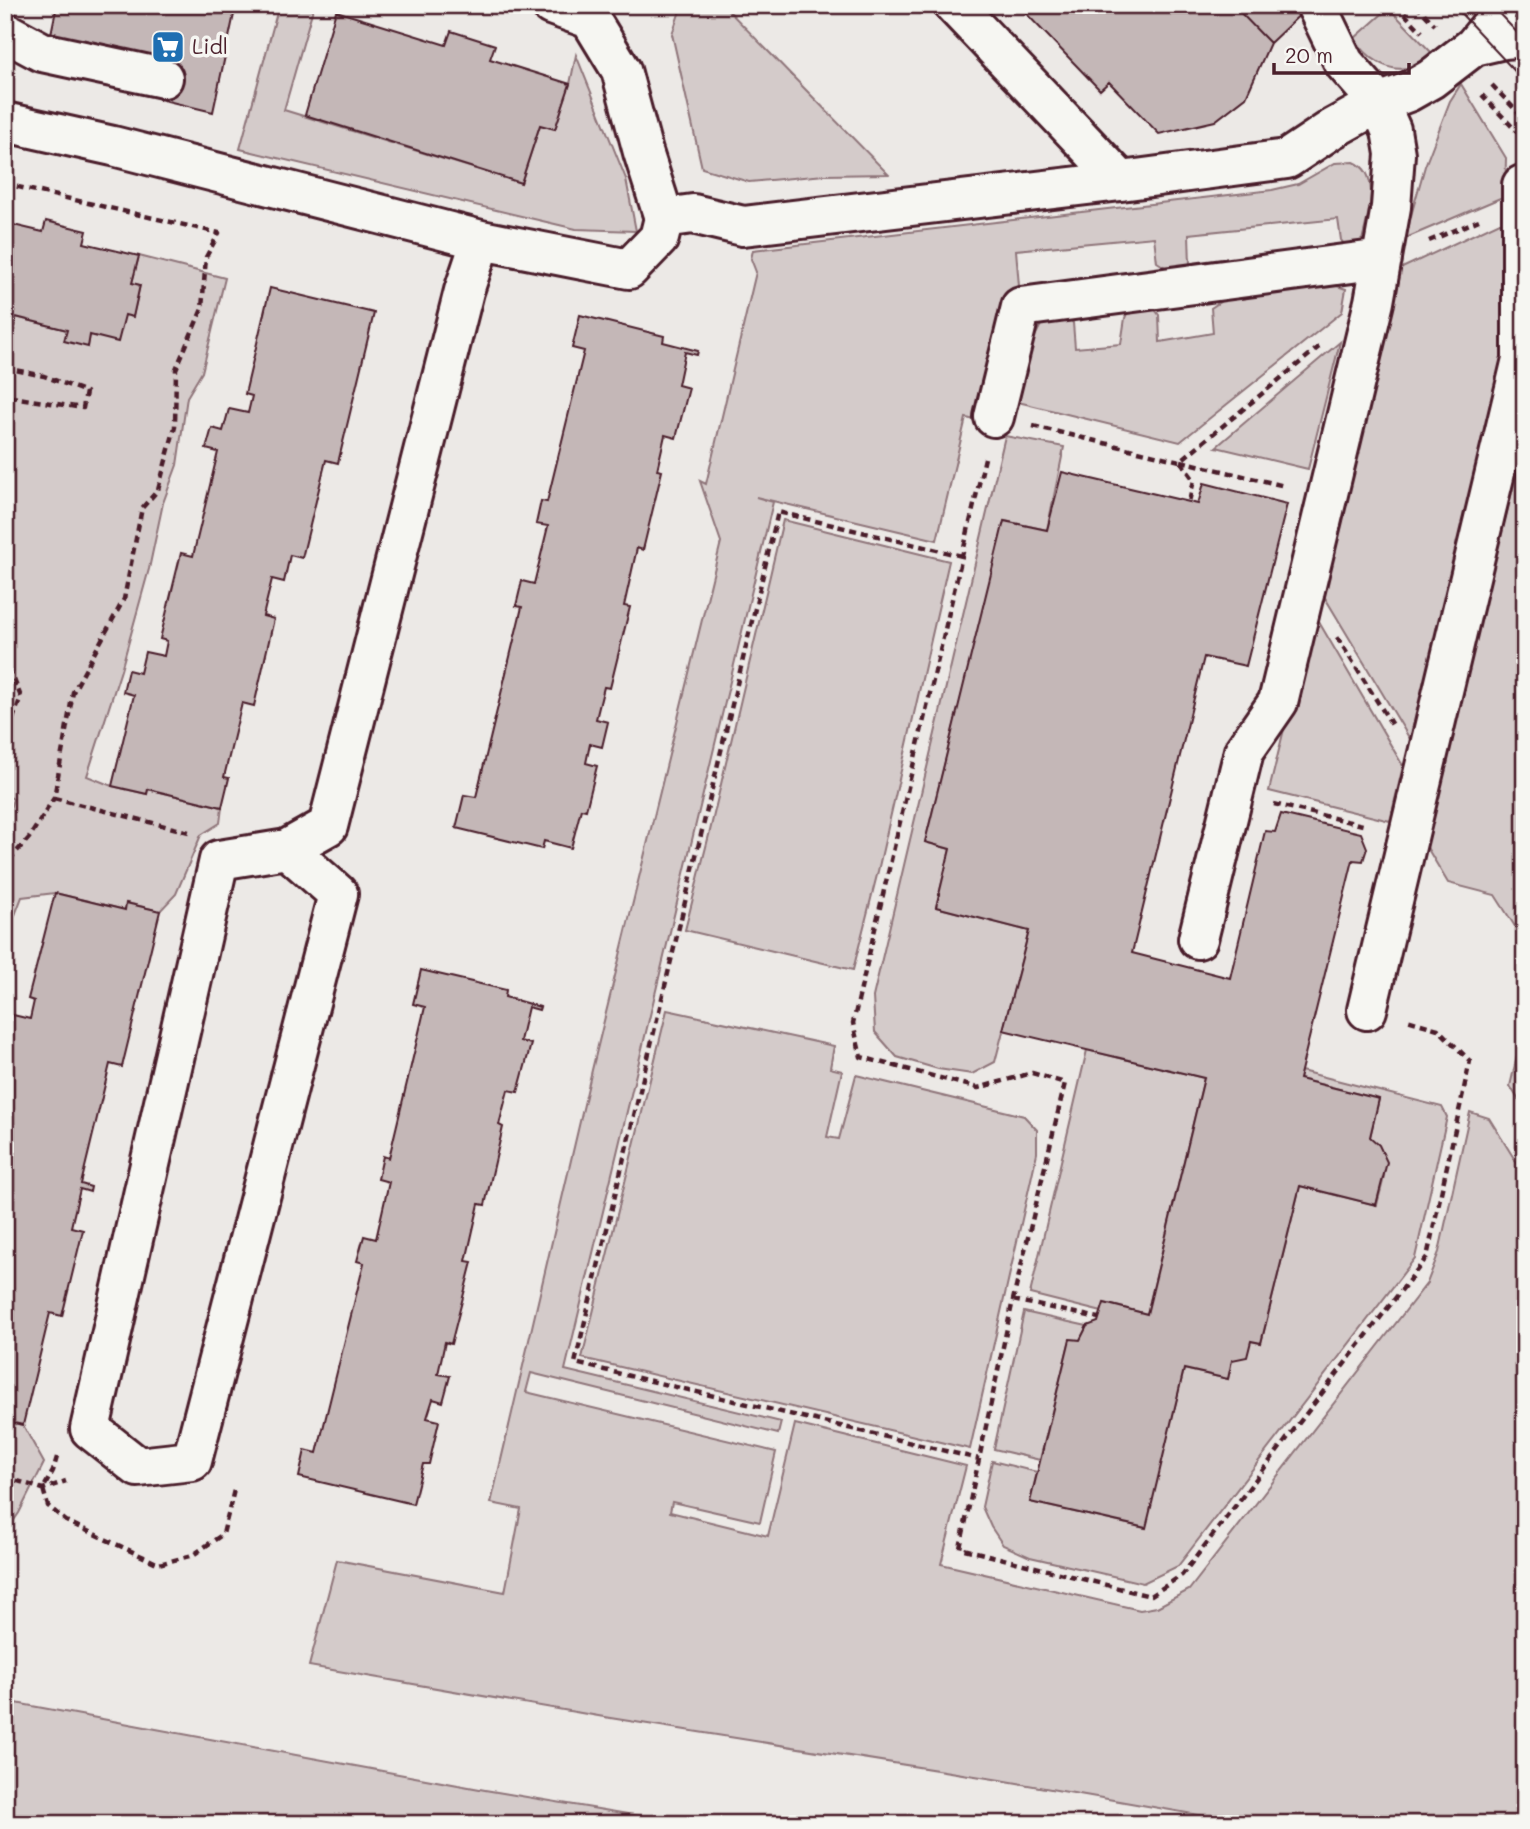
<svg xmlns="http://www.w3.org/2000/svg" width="1530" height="1829" viewBox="0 0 1530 1829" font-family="Mali,sans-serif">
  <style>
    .green { fill: #d4cbca; stroke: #8f757a; stroke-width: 2 }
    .building { fill: #c4b7b7; stroke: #4a1f2b; stroke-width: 2 }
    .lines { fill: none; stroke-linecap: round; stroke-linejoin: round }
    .minor-casing { stroke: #4a1f2b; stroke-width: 44 }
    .path { stroke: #4a1f2b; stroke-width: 4.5; stroke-dasharray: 7 5; stroke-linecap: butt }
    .minor { stroke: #f6f6f2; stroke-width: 38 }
    .tram { stroke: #4a1f2b; stroke-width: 2 }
    .labels { text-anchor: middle; stroke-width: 7; stroke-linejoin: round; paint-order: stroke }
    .poi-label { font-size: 21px; fill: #4a1f2b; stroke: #f6f6f2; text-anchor: start }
  </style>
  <rect width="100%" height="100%" fill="#ece9e6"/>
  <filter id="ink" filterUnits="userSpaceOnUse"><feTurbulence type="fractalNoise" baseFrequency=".0143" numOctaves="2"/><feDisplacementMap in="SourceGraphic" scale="14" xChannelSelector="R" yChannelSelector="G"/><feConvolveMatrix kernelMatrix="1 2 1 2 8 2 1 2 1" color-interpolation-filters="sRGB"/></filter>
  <g filter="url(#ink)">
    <!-- green -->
    <path class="green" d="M279,5H314L284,110L521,183L540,125L555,129L570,84L576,55L626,179L636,231L576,229L240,149Z
      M682,5H723L888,174L825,175L749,182L702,168L672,34Z
      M1375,5H1386L1431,52C1426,57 1420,63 1413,66C1391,76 1365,57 1355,38L1382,14Z
      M1461,84L1506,158L1505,196L1406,238L1412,212L1425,166L1450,101Z
      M1354,162C1384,175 1366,220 1361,245L1349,250L1341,240L1338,219L1189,234L1190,265C1175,272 1170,271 1157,262L1154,237L1016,250L1019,286L984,422L966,418L937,540L756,497L773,502L565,1370L781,1422L778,1434L531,1373L526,1392L776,1452L760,1522L672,1502L670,1512L768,1536L795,1424L966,1466L941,1564L1140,1610L1157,1607L1189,1590L1427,1283L1439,1252L1470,1112L1489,1118L1525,1176V1824H1250L1000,1780L604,1717L309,1666L337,1560L505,1592L521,1509L491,1503L592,1070L721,542L700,481L706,484L756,272L751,259L753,250L1272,190L1298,184L1335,163Z
      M1502,221L1509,355L1414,746L1321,591L1400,269Z
      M139,256L225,278L202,372L187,397L177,465L163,503L149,569L121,670L87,776L112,786L147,794L148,789L222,807L220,823L201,835L176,894L160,911L127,903L125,910L55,893L22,897L5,941V825L13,799L5,794V328L13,329L16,317L67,330L65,341L88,346L90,335L125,315L133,316L140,285L132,283Z
      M1322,281L1346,289L1342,312L1180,442L1018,402L1030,346L1043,321L1068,317L1073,323L1075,348L1121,344L1125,318L1129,309L1153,307L1159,315L1160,342L1213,333L1211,308L1223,300Z
      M1340,342L1308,469L1216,447Z
      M1005,436L1064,447L1047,530L1005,521L925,842L950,849L936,907L1029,931L995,1062L972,1074L938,1069L897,1057L875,1032L873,997Z
      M1525,442V942L1495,895L1448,883L1422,839Z
      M783,520L949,561L878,871L853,970L685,930L710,831Z
      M1316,617L1403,766L1390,821L1269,791L1285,725L1298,709Z
      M667,1010L834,1046L830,1068L842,1071L827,1137L839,1139L856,1075L1024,1116L1037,1130V1153L970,1449L582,1358Z
      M1525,1022V1110L1510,1086Z
      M1087,1050L1204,1078L1147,1314L1105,1303L1102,1312L1030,1294Z
      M1301,1071L1442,1107L1447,1117L1415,1258L1178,1566L1143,1583L1030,1557L1003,1545L991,1527L982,1507L992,1461L1037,1472L1030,1502L1145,1528L1184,1369L1228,1379L1232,1360L1251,1341L1261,1343L1300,1186L1377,1205C1383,1177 1395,1159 1370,1137L1379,1099L1299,1079Z
      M1024,1312L1087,1326L1080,1340L1070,1339L1040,1460L994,1449Z
      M5,1421L23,1425L44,1463L19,1513L5,1533Z
      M5,1701L485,1790L687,1824H5Z"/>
    <!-- building -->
    <path class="building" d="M57,5H236L213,112L159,99L167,59L51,34Z
      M1018,5H1233L1270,43L1246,97L1215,121L1159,134L1109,82L1100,90Z
      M1233,5H1306L1308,7L1270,43Z
      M336,11L446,45L451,31L495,45L490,59L570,84L555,129L540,125L521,183L305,115Z
      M46,221L87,231L84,243L139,256L132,283L140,285L133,317L125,315L118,342L90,335L88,347L64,341L67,330L16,317L13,330L5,328V223L43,232Z
      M270,288L374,313L338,463L326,460L302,558L290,555L284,582L272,579L263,616L274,619L254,706L242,703L224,777L229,778L222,807L148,789L147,794L112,786L134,695L123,692L128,670L140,673L145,652L164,656L167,641L160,639L181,553L193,556L218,452L206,449L212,428L223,431L229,409L248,413L252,396L245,394Z
      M580,315L664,336L663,342L698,351L697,355L685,352L678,385L689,388L676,438L665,435L657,470L662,471L643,550L637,548L624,606L630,607L610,688L604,687L596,719L608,722L602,747L590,744L586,763L597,766L586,810L581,809L571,848L544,841L542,849L456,828L464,795L476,797L522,607L516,606L522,581L534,584L548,526L536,524L541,501L547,502L584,351L572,348Z
      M1062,472L1198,504L1204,483L1287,504L1246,666L1204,657L1132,953L1230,978L1265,831L1275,832L1281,814L1361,833L1367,848L1363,861L1353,860L1299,1079L1379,1099L1370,1137L1379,1145L1387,1162L1376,1205L1300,1186L1261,1343L1251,1341L1247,1357L1232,1360L1228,1379L1184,1369L1146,1528L1030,1502L1070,1339L1080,1340L1087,1326L1098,1322L1104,1303L1147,1314L1204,1078L1003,1030L1029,931L936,907L950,849L925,842L1004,521L1047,530Z
      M55,893L125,910L126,903L160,911L122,1067L110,1064L81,1184L91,1187L90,1192L80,1189L71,1227L83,1230L62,1316L50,1313L23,1425L5,1421V1035L7,1036L13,1015L30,1019L34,1001L28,999Z
      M421,970L506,990L505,997L540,1007L539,1010L528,1007L520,1041L531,1044L518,1092L508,1090L499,1125L503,1127L485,1205L479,1204L466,1261L472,1262L451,1344L445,1342L438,1374L450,1376L443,1402L433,1399L427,1418L439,1421L429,1464H423L413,1504L299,1477L305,1450L317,1453L364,1263L357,1261L364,1236L376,1239L389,1182L378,1179L383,1156L389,1158L425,1007L413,1004Z"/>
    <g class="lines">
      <defs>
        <path id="minor" d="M954,5L1121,181
          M5,32L42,52L163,78
          M1474,46L1504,39L1525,37
          M5,122L113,146L481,240L629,269L659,238L664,218L643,152L621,70L590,19L551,5
          M664,218L693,214L743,226L1121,181L1287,159L1332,129L1379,103L1344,63L1316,5
          M994,417L1021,307L1382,259
          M287,849L338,894L192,1461L138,1467L90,1429L219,860L287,849L328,826L464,291L481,240
          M1198,939L1244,751L1278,702L1374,302L1391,207L1395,154L1391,130L1379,103L1408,92L1431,79L1474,46L1491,25L1499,5
          M1367,1010L1522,359V185"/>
      </defs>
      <!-- minor casing -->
      <use href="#minor" class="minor-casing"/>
      <!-- path -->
      <path class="path" d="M1396,5L1422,32
        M1416,5L1435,25
        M1492,85L1525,120
        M1482,95L1525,140
        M5,184L219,233L206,257L202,309L176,369L175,427L158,490L142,508L124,599L73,692L54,798L29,838L10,859L5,872
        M1429,241L1479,220
        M5,368L44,376L86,392L83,408L5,396
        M1033,426L1180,461L1319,347
        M5,447L9,449
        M985,458L853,1023L861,1057L978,1088L1032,1073L1065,1083L1013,1300L960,1548L1150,1596L1182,1575L1427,1257L1470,1061L1438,1029L1407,1020
        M1181,461L1285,486
        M1181,462L1194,480L1189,502
        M962,556L778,512L575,1363L979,1459
        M1337,637L1392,725
        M5,657L21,697L5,740
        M54,798L189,832
        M1274,804L1367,826
        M1013,1300L1099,1318
        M57,1457L53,1471L43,1489L48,1506L66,1521L159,1564L193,1555L223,1534L235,1486
        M5,1477L43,1489L66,1481"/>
      <!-- minor -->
      <use href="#minor" class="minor"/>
      <!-- tram -->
      <path class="tram" d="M1453,5L1525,82
        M1491,5L1525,41"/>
    </g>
  </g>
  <!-- icons -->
  <defs>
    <symbol id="supermarket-square" viewBox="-11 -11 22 22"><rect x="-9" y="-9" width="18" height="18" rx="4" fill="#1f6fb2" stroke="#f6f6f2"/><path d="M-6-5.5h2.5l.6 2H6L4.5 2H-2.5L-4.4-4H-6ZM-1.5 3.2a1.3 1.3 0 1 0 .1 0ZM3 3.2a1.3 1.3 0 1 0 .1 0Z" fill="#fff"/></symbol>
  </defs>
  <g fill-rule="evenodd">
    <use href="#supermarket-square" x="149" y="28" width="38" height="38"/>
  </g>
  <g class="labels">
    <!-- poi labels -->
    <g class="poi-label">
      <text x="192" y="54">Lidl</text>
    </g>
  </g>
  <!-- margin -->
  <rect width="1530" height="1829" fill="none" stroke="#f6f6f2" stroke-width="28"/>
  <rect x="14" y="14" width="1502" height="1801" fill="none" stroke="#4a1f2b" stroke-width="2.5" filter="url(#ink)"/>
  <!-- scale -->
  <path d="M1274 63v10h135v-10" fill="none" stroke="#4a1f2b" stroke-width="3.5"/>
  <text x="1285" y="63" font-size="21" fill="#4a1f2b" stroke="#f6f6f2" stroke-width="5" paint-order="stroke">20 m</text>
</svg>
